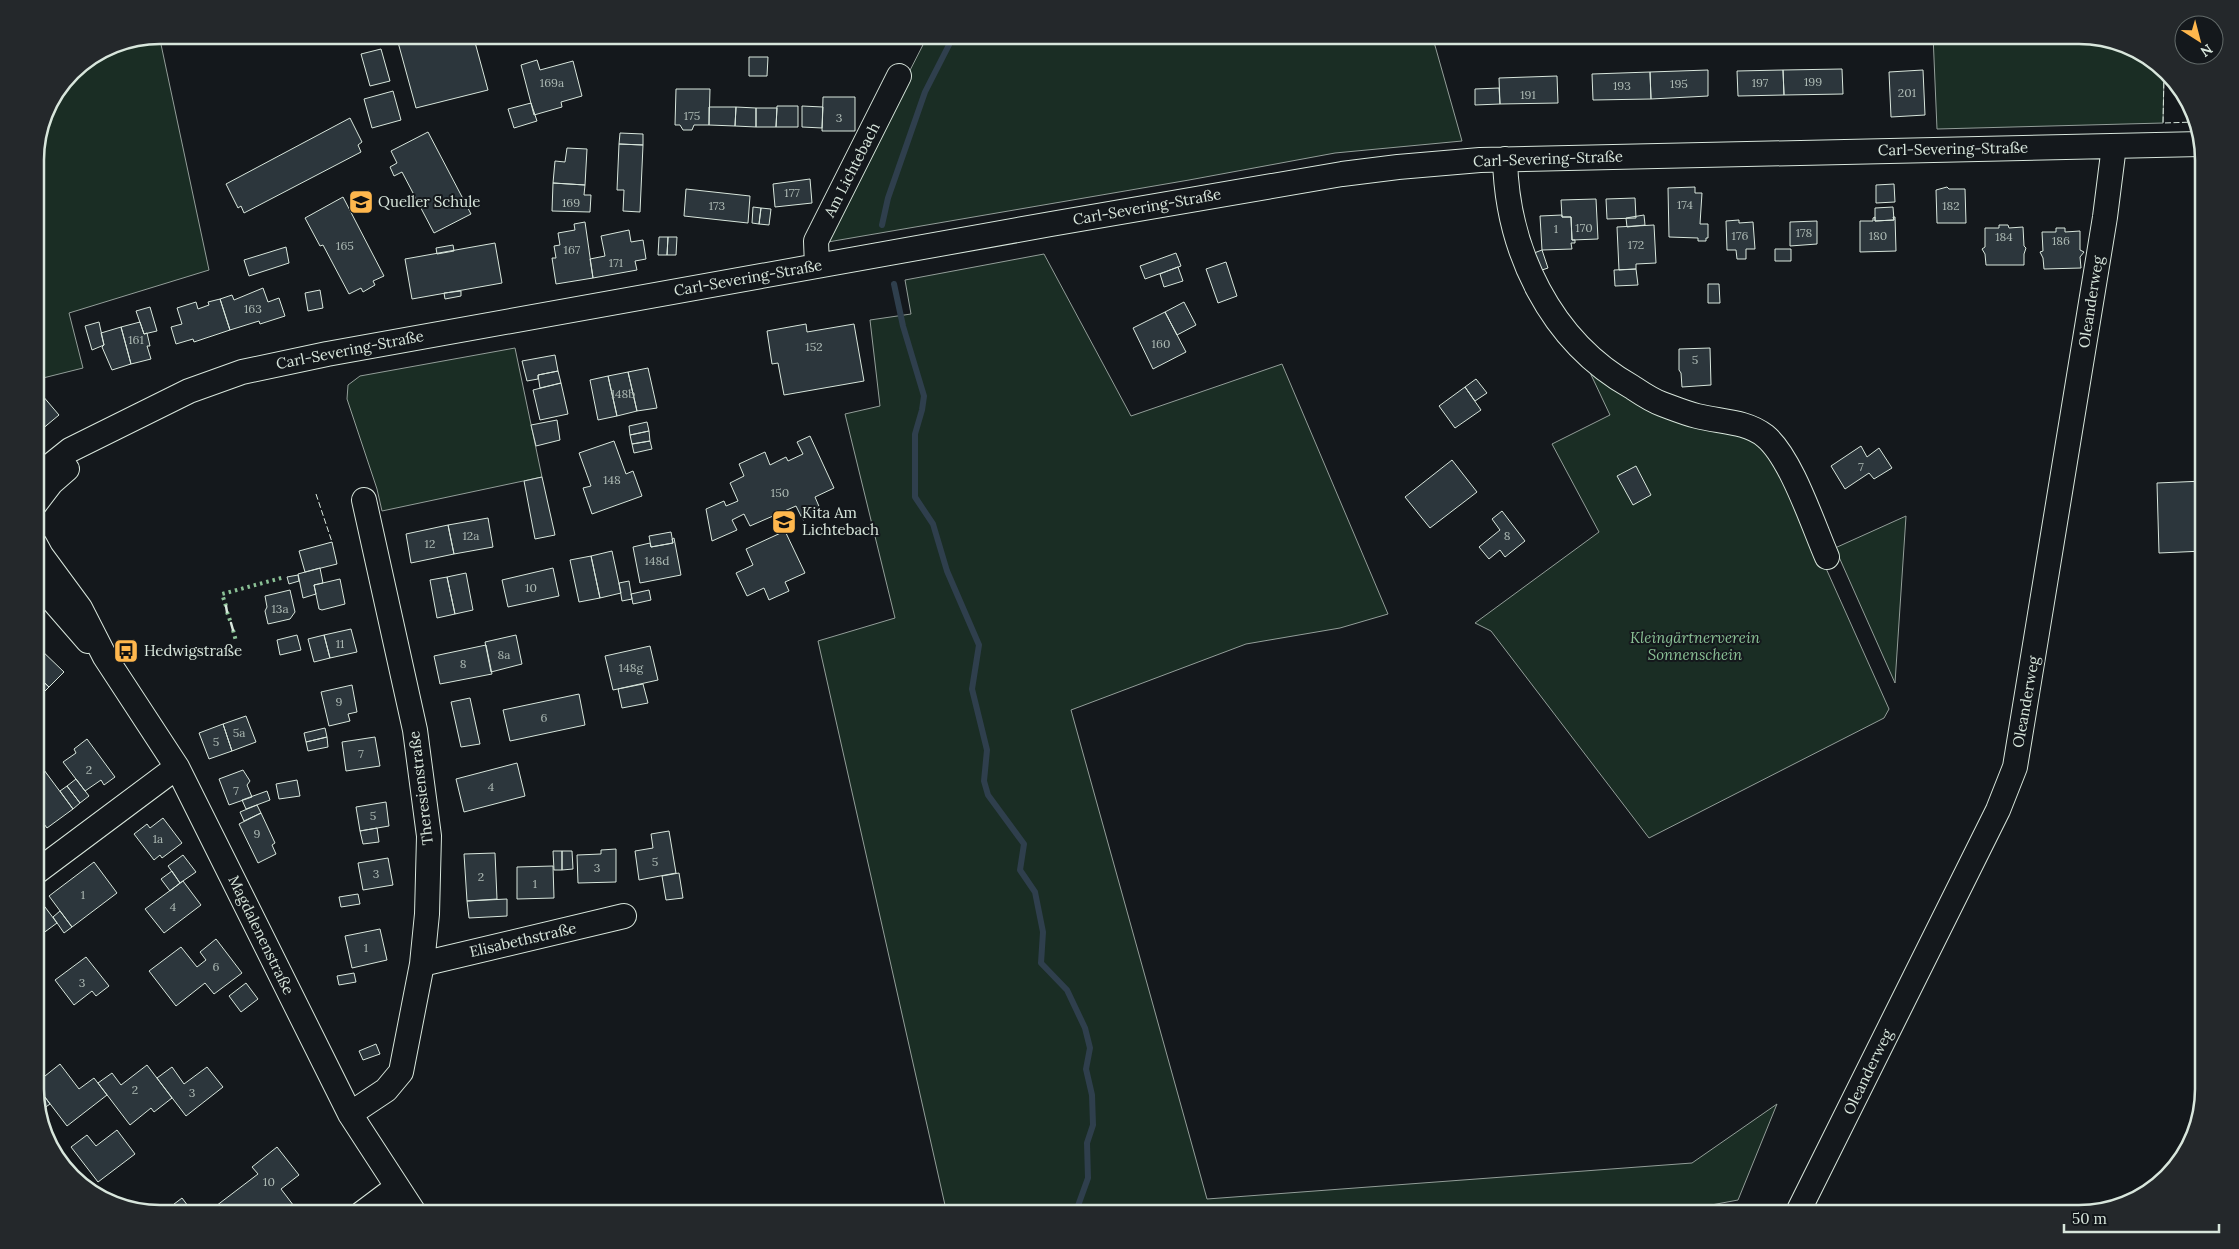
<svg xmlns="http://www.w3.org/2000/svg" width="2239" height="1249" viewBox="0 0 2239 1249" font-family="Lora,serif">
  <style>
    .green { fill: #1a2d24; stroke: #939e99 }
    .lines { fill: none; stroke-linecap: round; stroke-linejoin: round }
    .stream { stroke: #2f3f4d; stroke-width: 6 }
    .building { fill: #2c363c; stroke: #d8e6dc }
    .minor-casing { stroke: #d8e6dc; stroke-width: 26 }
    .minor { stroke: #14181c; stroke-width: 24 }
    .hedge { stroke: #8ac095; stroke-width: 4; stroke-dasharray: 2.5 4; stroke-linecap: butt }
    .fence { stroke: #d8e6dc; stroke-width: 1; stroke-dasharray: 6 2.5; stroke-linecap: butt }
    .wall { stroke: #d8e6dc; stroke-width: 2.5 }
    .labels { text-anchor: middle; stroke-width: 4; stroke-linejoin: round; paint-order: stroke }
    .number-label { font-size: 12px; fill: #adbab4 }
    .street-label { font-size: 15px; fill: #d8e6dc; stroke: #14181c }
    .poi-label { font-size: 15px; fill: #d8e6dc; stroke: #14181c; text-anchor: start }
    .park-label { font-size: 15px; font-style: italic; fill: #8ac095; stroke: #14181c }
    .rim { fill: none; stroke: #d8e6dc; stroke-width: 2.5 }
  </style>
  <rect width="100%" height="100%" fill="#14181c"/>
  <!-- green -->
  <path class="green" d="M159,35L209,270L69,313L83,368L35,380V152L45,112L72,71L112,44Z
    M928,35H1432L1462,141L1335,153L1189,180L822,243Z
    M1933,35H2079L2141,52L2164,74L2163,123L1937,129Z
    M1044,254L1131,416L1282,364L1388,614L1340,628L1246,644L1071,710L1207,1199L1692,1163L1777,1104L1738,1200L1663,1214H947L818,641L895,618L845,414L880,406L870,320L911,314L905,280Z
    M515,348L542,477L382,511L377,489L347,399L348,385L360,376Z
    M1585,362L1759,441L1786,479L1889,709L1884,718L1649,838L1491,631L1475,623L1599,532L1552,444L1610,415Z
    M1906,516L1895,683L1835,548Z"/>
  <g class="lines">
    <!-- stream -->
    <path class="stream" d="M882,225L888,198L925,92L954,35
      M894,284L903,326L924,396L922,410L915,434V497L933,524L947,571L979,645L972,689L987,750L984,781L988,795L1024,844L1020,870L1035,892L1043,932L1041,963L1067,990L1085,1028L1090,1048L1086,1069L1092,1095L1093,1125L1087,1143L1088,1178L1075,1214"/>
  </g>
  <!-- building -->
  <path class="building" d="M396,35H473L488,90L416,108Z
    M381,49L390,81L370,86L361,54Z
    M749,57H768L767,76H749Z
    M537,60L540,70L573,61L582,96L561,102L562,107L534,115L521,65Z
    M1842,69L1843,94L1784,95L1783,70Z
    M1708,70V96L1651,99L1650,72Z
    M1783,70L1784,95L1738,96L1737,71Z
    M1923,70L1925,115L1891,117L1889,72Z
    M1650,72L1651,99L1593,100L1592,74Z
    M1557,76L1558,103L1500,104L1499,78Z
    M1499,88L1500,104L1475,105V89Z
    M676,89H710L709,125H694L692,130H683L680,125H675Z
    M393,91L401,120L372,128L364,99Z
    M823,97H855V131H822Z
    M531,103L537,121L514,128L508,109Z
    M777,106H798V127H776Z
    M802,106L823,107L822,128L802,127Z
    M709,107H736L735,126L709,125Z
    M736,107L756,108V127L735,126Z
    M756,108H777L776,127H756Z
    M350,118L362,142L358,145L361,152L244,213L241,206L238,208L226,184Z
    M428,132L471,214L434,233L402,172L394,176L390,167L397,163L391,151Z
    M620,133L643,134V145L619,144Z
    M619,144L643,145L640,212L623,211L624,190H617Z
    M567,148L587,149L585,185L553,183L555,161L565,162Z
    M810,179L812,203L775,207L773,184Z
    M553,183L585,185L584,195H591L590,212L552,211Z
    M1894,184L1895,202L1876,203V185Z
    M1695,187V193H1702L1700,224H1708V238H1706V241H1698V238L1669,237L1668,188Z
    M1947,187L1949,189H1965L1966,223H1937L1936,190Z
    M686,189L750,196L748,223L684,216Z
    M343,197L384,276L373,281L375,285L363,292L361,288L349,294L323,245L320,246L305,218Z
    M1635,198L1636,218L1607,219L1606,199Z
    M1596,199L1598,239L1572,240L1571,217H1562L1561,200Z
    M753,207L761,208L759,224L752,223Z
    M1893,207L1894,220L1875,221V208Z
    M761,208L771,209L769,225L759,224Z
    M1562,215V217H1571L1572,240H1575V243H1571L1572,249L1542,250L1540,216Z
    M1644,215L1645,225L1627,227L1626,218Z
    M1875,217V221L1894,220L1893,217H1895L1896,251L1860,252V221H1873V218Z
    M1739,220V223L1753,222L1755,249H1746V259H1737L1736,250H1727L1726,221Z
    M1817,221V244L1790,246V222Z
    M585,222L593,278L556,284L552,258H556L554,246L560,245L558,233L575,230L574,224Z
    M1654,225L1656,263L1636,264V269L1619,270L1617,227Z
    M1999,225H2008L2009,228L2023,227L2024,246L2026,248L2024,254V265H1986L1985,254L1982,249L1985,247V228H1999Z
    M2056,228H2065V232L2080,231V250L2084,252L2080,257L2081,268L2044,269L2043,258L2040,252L2043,251L2042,232H2056Z
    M629,230L631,242L643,240L646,259L635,261L637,270L593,278L590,259L605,256L601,236Z
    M659,237H668L667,255H658Z
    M668,237H677L676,255H667Z
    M495,243L502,283L412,299L405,259Z
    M453,245L454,251L437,254L436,248Z
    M286,247L289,263L249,276L244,260Z
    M1775,249H1791V261H1775Z
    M1542,250L1548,268L1539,271L1534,253Z
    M1176,253L1181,266L1145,279L1140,266Z
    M1226,262L1237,296L1218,303L1206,269Z
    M1178,267L1183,281L1164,287L1160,274Z
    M1636,269L1638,285L1615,286L1614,270Z
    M1708,284H1719L1720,303H1708Z
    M263,288L268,302L279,298L285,316L260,324L259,321L230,330L220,299L232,295L234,300Z
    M320,290L323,308L308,311L305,293Z
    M461,291V296L445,299L444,293Z
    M220,299L230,330L194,342L193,339L176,344L171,327L182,324L177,308L196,302L198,309L209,305L208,302Z
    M1184,302L1196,325L1177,335L1165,312Z
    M150,307L157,331L144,334L136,311Z
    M1165,312L1186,352L1153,369L1133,328Z
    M99,322L104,345L92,350L85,326Z
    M140,322L144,334L147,333L150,346H147L151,359L131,364L121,327Z
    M806,324L807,332L854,324L864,381L784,395L778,363L772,364L767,331Z
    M121,327L131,364L112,370L102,347L104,345L101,333Z
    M1710,348L1711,385L1682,387L1681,373L1679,370V349Z
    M555,355L558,371L538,375V379L527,381L522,361Z
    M648,368L657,408L637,411L628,372Z
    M558,371L561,383L540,388L538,375Z
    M628,372L637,411L617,416L608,376Z
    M608,376L617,416L598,420L590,380Z
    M1476,379L1487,393L1475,401L1465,387Z
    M561,383L568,414L540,420L533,390Z
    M1465,387L1481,410L1455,428L1439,406Z
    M36,388L59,415L35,435V389Z
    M557,420L560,440L536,446L531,425Z
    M647,422L649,431L630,435L629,426Z
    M649,431L650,441L632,444L630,435Z
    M810,436L834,488L815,497L821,511L803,520L796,506L750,526L744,514L732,520L737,530L712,541L706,509L724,501L726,506L738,501L730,483L744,476L739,464L765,452L770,465L786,457L788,461L803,454L797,442Z
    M614,441L626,474L633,471L642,496L592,514L583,488L591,486L579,453Z
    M650,441L652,449L634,453L632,444Z
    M1861,446L1867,457L1879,448L1892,468L1874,479L1869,473L1845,489L1831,466Z
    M1452,460L1477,492L1430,528L1405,497Z
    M1636,466L1651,495L1633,505L1617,476Z
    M542,477L555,535L535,539L524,481Z
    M2204,481V551L2159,553L2157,483Z
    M1502,511L1525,541L1505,557L1500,550L1489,559L1479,547L1500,530L1492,519Z
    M488,518L493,547L454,554L448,525Z
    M448,525L454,554L411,563L406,534Z
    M785,531L805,573L785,582L789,591L769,600L764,588L747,596L736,573L753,565L746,549Z
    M671,532L673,543L651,547L649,536Z
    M674,538L681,575L640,583L633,547L650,543L651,547L673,543L672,539Z
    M332,542L337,564L305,572L299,551Z
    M612,551L621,593L600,598L591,556Z
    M591,556L600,598L579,602L570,560Z
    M320,568L323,583L314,585L316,594L303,598L298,574Z
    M553,568L559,596L508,607L502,580Z
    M466,573L473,610L455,614L447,577Z
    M298,575L299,581L289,584L287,577Z
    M447,577L455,614L437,618L430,580Z
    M340,579L345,604L322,610L319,609L314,585Z
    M629,581L632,599L622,601L619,583Z
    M290,590L295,612L290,619L268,624L265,611L267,607L265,596Z
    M649,590L651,600L633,604L631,594Z
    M351,629L357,652L330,658L324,635Z
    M297,635L301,650L280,655L277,640Z
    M324,635L330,658L314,662L308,639Z
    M516,635L522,664L491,672L485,642Z
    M486,645L492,674L440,684L434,656Z
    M650,646L658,680L613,690L605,656Z
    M38,647L64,672L49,687L35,674V650Z
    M35,674L49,687L35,701Z
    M643,684L648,703L622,708L618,689Z
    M352,685L357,712L348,714L350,721L329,726L321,692Z
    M579,694L585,725L510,741L503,710Z
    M470,698L480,744L461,747L451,702Z
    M246,716L256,742L232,751L223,724Z
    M223,724L232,751L209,759L199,733Z
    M325,728L327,737L306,742L304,733Z
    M327,737L328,747L308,751L306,742Z
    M375,737L380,766L346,771L342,742Z
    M87,739L115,777L104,785L101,780L85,791L63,762L76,753L74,749Z
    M517,763L525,796L464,812L456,779Z
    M44,770L73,809L47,828L35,812V776Z
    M243,770L250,781L247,785L252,797L229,805L219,779Z
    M76,779L89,796L80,803L67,786Z
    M297,780L300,796L279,799L276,784Z
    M67,786L80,803L73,809L60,791Z
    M267,791L270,800L246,809L242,800Z
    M386,802L389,826L360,831L356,807Z
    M257,805L261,813L244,821L240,812Z
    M261,813L275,843L272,845L276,854L258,863L239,824Z
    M163,818L182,843L162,858L160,855L154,860L134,834L147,824L150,828Z
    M377,828L379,842L363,844L360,831Z
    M669,831L676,873L639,880L635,851L653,848L651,834Z
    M616,849V882L578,883L577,855L601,854V850Z
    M553,851H562V870H554Z
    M562,851H572L573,869L562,870Z
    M495,853L497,899L467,901L464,854Z
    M183,855L196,872L180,883L168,866Z
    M388,858L393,885L363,890L358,863Z
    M94,862L117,893L72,927L49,896Z
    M553,866L554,898L517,899V867Z
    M172,871L180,883L170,891L161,879Z
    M679,873L683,898L666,900L662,876Z
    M183,881L201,905L164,933L145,909Z
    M358,894L360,904L341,907L339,897Z
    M507,899V916L469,918L467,901Z
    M42,903L57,923L42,934L35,926V908Z
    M60,911L72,927L64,933L53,917Z
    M380,929L387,960L352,968L345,936Z
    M216,939L242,973L214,994L205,983L176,1006L149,971L181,947L197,967L206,960L200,952Z
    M86,957L109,986L96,996L92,991L74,1005L55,980Z
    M354,973L356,982L339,985L337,976Z
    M246,983L258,999L241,1012L229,996Z
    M376,1044L380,1054L363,1060L359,1051Z
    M60,1064L79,1089L94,1078L107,1095L67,1126L35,1084Z
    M147,1065L172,1098L154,1112L151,1108L130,1125L98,1083L112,1073L121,1085Z
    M172,1067L184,1084L207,1067L223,1087L186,1116L157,1078Z
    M35,1084L50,1104L40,1111L35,1097Z
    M117,1130L135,1154L98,1182L71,1147L87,1135L96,1146Z
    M277,1147L299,1175L281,1189L300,1214H223L216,1206L258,1174L252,1167Z
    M182,1198L194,1214H161Z"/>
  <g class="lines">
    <defs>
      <path id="minor" d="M1505,159C1507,250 1550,341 1632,387C1641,393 1651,400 1662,404C1673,408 1685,413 1697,416C1721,422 1746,421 1765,436C1791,457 1813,525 1827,557
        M817,266L816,241L899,76
        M35,478L70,450L189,391L242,372L327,354L1051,224L1342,174L1398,167L1480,160L2201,144
        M35,504L51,483L67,469
        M35,544L41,555L80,608L105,657L177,767L350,1114L415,1214
        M35,580L88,641
        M35,873L177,767
        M422,964L624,916
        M350,1114L386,1090L401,1072L422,964L427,914L429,836L415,730L364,500
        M361,1214L397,1187
        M1797,1214L1998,810L2015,767L2105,217L2114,146"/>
    </defs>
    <!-- minor casing -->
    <use href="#minor" class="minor-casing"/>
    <!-- minor -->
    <use href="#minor" class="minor"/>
    <!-- hedge -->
    <path class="hedge" d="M226,606L222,594L285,577
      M227,612L231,623
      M233,630L236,641"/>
    <!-- fence -->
    <path class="fence" d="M2164,74L2163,123L2195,122
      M316,494L332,542"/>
    <!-- wall -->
    <path class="wall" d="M226,606L227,612
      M231,623L233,630"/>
  </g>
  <!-- icons -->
  <defs>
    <symbol id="school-square" viewBox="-11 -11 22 22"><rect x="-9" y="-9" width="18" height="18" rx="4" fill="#ffb74d" stroke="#14181c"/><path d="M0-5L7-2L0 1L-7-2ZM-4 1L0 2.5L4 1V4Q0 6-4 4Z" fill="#111"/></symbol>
    <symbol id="bus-square" viewBox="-11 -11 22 22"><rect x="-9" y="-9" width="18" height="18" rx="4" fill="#ffb74d" stroke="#14181c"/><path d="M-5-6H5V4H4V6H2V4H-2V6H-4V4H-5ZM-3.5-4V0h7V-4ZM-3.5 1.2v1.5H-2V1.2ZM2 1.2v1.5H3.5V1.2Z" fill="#111"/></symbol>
  </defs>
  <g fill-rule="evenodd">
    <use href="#school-square" x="347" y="188" width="28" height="28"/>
    <use href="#school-square" x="770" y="508" width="28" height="28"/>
    <use href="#bus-square" x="112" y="637" width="28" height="28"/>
  </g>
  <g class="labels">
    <!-- number labels -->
    <g class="number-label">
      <text x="1813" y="86">199</text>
      <text x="552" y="87">169a</text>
      <text x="1760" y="87">197</text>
      <text x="1679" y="88">195</text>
      <text x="1622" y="90">193</text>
      <text x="1907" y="97">201</text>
      <text x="1528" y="99">191</text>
      <text x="692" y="120">175</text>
      <text x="839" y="122">3</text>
      <text x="792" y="197">177</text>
      <text x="571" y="207">169</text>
      <text x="1685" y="209">174</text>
      <text x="717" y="210">173</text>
      <text x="1951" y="210">182</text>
      <text x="1584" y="232">170</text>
      <text x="1556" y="233">1</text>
      <text x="1804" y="237">178</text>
      <text x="1740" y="240">176</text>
      <text x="1878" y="240">180</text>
      <text x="2004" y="241">184</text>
      <text x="2061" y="245">186</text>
      <text x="1636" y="249">172</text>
      <text x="345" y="250">165</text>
      <text x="572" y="254">167</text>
      <text x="616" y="267">171</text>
      <text x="253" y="313">163</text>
      <text x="136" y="344">161</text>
      <text x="1161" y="348">160</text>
      <text x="814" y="351">152</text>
      <text x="1695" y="364">5</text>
      <text x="623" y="398">148b</text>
      <text x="1861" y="471">7</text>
      <text x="612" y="484">148</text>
      <text x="780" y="497">150</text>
      <text x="471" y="540">12a</text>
      <text x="1507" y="540">8</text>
      <text x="430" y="548">12</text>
      <text x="657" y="565">148d</text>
      <text x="531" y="592">10</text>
      <text x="280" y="613">13a</text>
      <text x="340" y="648">11</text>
      <text x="504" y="659">8a</text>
      <text x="463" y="668">8</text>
      <text x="631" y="672">148g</text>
      <text x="339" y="706">9</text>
      <text x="544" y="722">6</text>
      <text x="239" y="737">5a</text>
      <text x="216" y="746">5</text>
      <text x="361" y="758">7</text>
      <text x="89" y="774">2</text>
      <text x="491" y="791">4</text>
      <text x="236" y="795">7</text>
      <text x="373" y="820">5</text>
      <text x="257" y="838">9</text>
      <text x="158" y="843">1a</text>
      <text x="655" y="866">5</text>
      <text x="597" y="872">3</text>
      <text x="376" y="878">3</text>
      <text x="481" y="881">2</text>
      <text x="535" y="888">1</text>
      <text x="83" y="899">1</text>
      <text x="173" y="911">4</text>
      <text x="366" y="952">1</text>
      <text x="216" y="971">6</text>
      <text x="82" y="987">3</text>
      <text x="135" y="1094">2</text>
      <text x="192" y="1097">3</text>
      <text x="269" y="1186">10</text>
    </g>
    <!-- street labels -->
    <g class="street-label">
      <text transform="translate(1953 149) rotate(-1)" y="5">Carl-Severing-Straße</text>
      <text transform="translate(1548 159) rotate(-2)" y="5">Carl-Severing-Straße</text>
      <text transform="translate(852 170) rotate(-63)" y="5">Am Lichtebach</text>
      <text transform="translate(1147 207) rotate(-10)" y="5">Carl-Severing-Straße</text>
      <text transform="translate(748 278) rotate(-10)" y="5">Carl-Severing-Straße</text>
      <text transform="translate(2091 302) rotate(-81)" y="5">Oleanderweg</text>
      <text transform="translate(350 350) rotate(-11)" y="5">Carl-Severing-Straße</text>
      <text transform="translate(2026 702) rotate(-80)" y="5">Oleanderweg</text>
      <text transform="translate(421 788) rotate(-97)" y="5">Theresienstraße</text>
      <text transform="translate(261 935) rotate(64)" y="5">Magdalenenstraße</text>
      <text transform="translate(523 940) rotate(-13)" y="5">Elisabethstraße</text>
      <text transform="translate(1868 1072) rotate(-64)" y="5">Oleanderweg</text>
    </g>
    <!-- poi labels -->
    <g class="poi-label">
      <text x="378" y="207">Queller Schule</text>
      <text x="802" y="518">Kita Am<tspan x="802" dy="17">Lichtebach</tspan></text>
      <text x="144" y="656">Hedwigstraße</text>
    </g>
    <!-- park labels -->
    <g class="park-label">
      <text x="1695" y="643">Kleingärtnerverein<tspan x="1695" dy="17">Sonnenschein</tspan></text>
    </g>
  </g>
  <!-- crop -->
  <path d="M0 0H2239V1249H0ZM160 44H2079A116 116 0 0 1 2195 160V1089A116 116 0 0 1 2079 1205H160A116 116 0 0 1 44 1089V160A116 116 0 0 1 160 44Z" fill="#24282b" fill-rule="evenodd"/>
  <path class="rim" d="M160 44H2079A116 116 0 0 1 2195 160V1089A116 116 0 0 1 2079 1205H160A116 116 0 0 1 44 1089V160A116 116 0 0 1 160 44Z"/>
  <!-- north arrow -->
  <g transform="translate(2199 40) rotate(144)"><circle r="24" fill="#14181c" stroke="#626a69"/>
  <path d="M0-4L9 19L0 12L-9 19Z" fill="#ffb74d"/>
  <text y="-8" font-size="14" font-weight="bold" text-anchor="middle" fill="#d8e6dc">N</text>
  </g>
  <!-- scale -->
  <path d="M2064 1224v8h155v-8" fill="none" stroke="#d8e6dc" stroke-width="2.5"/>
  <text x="2072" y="1224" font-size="15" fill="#d8e6dc" stroke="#14181c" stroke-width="4" paint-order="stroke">50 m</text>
</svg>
